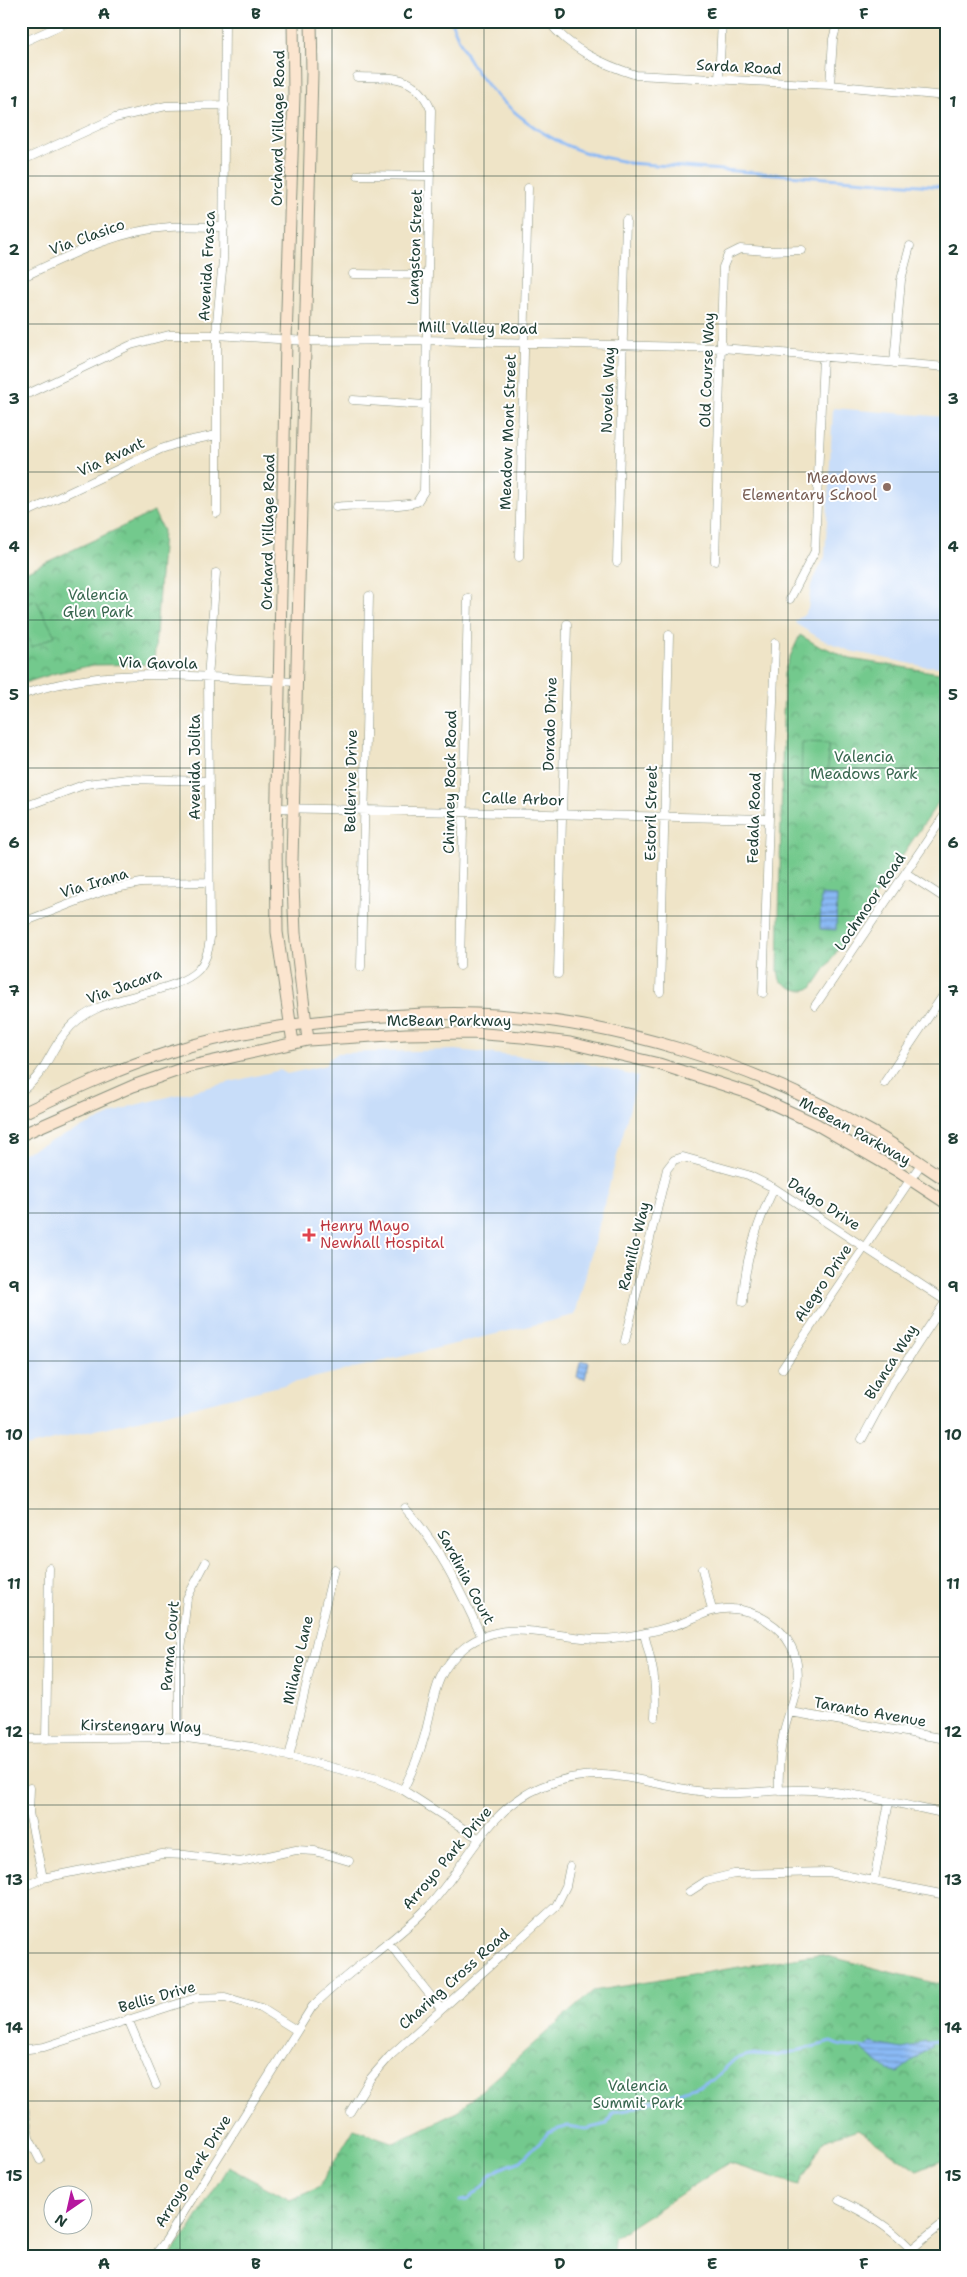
<svg xmlns="http://www.w3.org/2000/svg" width="967" height="2277" viewBox="0 0 967 2277" font-family="'Shantell Sans',sans-serif">
  <style>
    .built { fill: #c8ddf9 }
    .park { fill: url(#park-crowns); stroke: #498360 }
    .pitch { fill: #73c98d; stroke: #498360 }
    .water { fill: url(#water-rules); stroke: #547b94 }
    .lines { fill: none; stroke-linecap: round; stroke-linejoin: round }
    .stream { stroke: #8ab9f5; stroke-width: 3 }
    .street-casing { stroke: #87907e; stroke-width: 9 }
    .secondary-casing { stroke: #87907e; stroke-width: 13 }
    .street { stroke: #fff; stroke-width: 8 }
    .secondary { stroke: #fbe5cf; stroke-width: 11 }
    .grid { fill: none; stroke: #1f3d34; stroke-width: 1; stroke-opacity: 0.55 }
    .education-dot { fill: #8d6e63; stroke: #fff; stroke-width: 2 }
    .health-dot { fill: #e0444e; stroke: #fff; stroke-width: 2 }
    .labels { text-anchor: middle; stroke-width: 4; stroke-linejoin: round; paint-order: stroke }
    .street-label { font-size: 15px; fill: #1f3d34; stroke: #fff }
    .education-label { font-size: 15px; fill: #785e54; stroke: #fff; text-anchor: end }
    .park-label { font-size: 15px; fill: #38674f; stroke: #fff }
    .health-label { font-size: 15px; fill: #be3a42; stroke: #fff; text-anchor: start }
    .neatline { fill: none; stroke: #1f3d34; stroke-width: 2 }
    .grid-label { font-size: 16px; text-anchor: middle; font-weight: bold; fill: #1f3d34 }
  </style>
  <defs>
    <pattern id="park-crowns" width="20" height="18" patternUnits="userSpaceOnUse" patternTransform="scale(1.25)"><rect width="20" height="18" fill="#73c98d"/><path d="M2 6a3 3 0 1 1 6 0M12 15a3 3 0 1 1 6 0" fill="none" stroke="#5ea474"/></pattern>
    <pattern id="water-rules" width="6" height="5" patternUnits="userSpaceOnUse" patternTransform="scale(1.25)"><rect width="6" height="5" fill="#8ab9f5"/><path d="M0 2.5h6" fill="none" stroke="#7098c7"/></pattern>
  </defs>
  <rect width="100%" height="100%" fill="#fff"/>
  <filter id="ink" filterUnits="userSpaceOnUse"><feTurbulence type="fractalNoise" baseFrequency=".02" numOctaves="2"/><feDisplacementMap in="SourceGraphic" scale="10" xChannelSelector="R" yChannelSelector="G"/><feConvolveMatrix kernelMatrix="1 2 1 2 8 2 1 2 1" color-interpolation-filters="sRGB"/></filter>
  <filter id="wash" filterUnits="userSpaceOnUse"><feTurbulence type="fractalNoise" baseFrequency=".0096" numOctaves="4" result="noise"/><feDisplacementMap in="SourceGraphic" scale="20" xChannelSelector="R" yChannelSelector="G"/><feGaussianBlur stdDeviation="1.12" result="paint"/><feColorMatrix in="noise" values="0 0 0 0 0 0 0 0 0 0 0 0 0 0 0 0 0 1.4 0 .05"/><feComposite in="paint" operator="in"/></filter>
  <g filter="url(#wash)">
    <rect width="100%" height="100%" fill="#efe4c7"/>
    <!-- built -->
    <path class="built" d="M833,408L946,417V667L922,666L850,651L821,639L796,624L795,621L804,615L808,609L811,585L825,557Z
      M456,1050L584,1063L638,1077L575,1315L21,1448V1154L131,1106L280,1070L287,1074L326,1065L329,1059L338,1053Z"/>
    <!-- park -->
    <path class="park" d="M154,512L163,531L154,664L93,665L56,673L21,684V574Z
      M800,635L822,648H826L850,659L946,674V791L812,988C798,993 792,989 780,980L778,970L784,674L788,661Z
      M819,1954L946,1986V2159L917,2171L858,2129L824,2140L799,2185L728,2163L614,2238L613,2256H482L481,2252L436,2256H170L186,2235L228,2167L290,2200L318,2188L354,2129L394,2143L457,2112L593,1991Z"/>
    <!-- pitch -->
    <path class="pitch" d="M36,600L55,636L32,647L21,625V607Z
      M802,743L828,744V787H801Z"/>
    <!-- water -->
    <path class="water" d="M821,895L837,896L836,930L820,929Z
      M583,1361L589,1362L585,1379L577,1377L580,1362Z
      M923,2040L932,2041L931,2047L898,2072L887,2070L861,2049L871,2043L902,2049L912,2047Z"/>
    <g class="lines">
      <!-- stream -->
      <path class="stream" d="M451,21C456,33 461,45 467,56C489,97 540,138 584,152C599,157 614,159 629,163L946,187
        M929,2042L946,2040
        M460,2201L468,2200L486,2184L489,2176L499,2169L521,2161L548,2133L567,2126L586,2129L607,2124L613,2112L628,2110L713,2080L735,2059L749,2055L776,2056L832,2042C844,2049 853,2045 866,2048"/>
    </g>
  </g>
  <g filter="url(#ink)">
    <g class="lines">
      <defs>
        <path id="street" d="M548,21C571,50 602,64 636,75L830,85L946,96
          M21,43L70,21
          M719,80L722,21
          M830,85L833,39L838,21
          M21,161L115,118L166,106L225,105
          M358,175L430,176
          M353,274L428,275
          M21,278C68,256 117,230 170,227C188,226 206,227 224,227
          M894,363L901,280L910,246
          M21,397L131,345L169,335H217L306,341L426,340L722,348L946,367
          M353,400L425,405
          M336,507C363,503 392,509 417,502L424,491L431,110C416,73 391,78 357,77
          M217,513V322L223,260L225,21
          M21,515L161,449L182,442L217,435
          M519,557L528,188
          M715,561L723,267L728,255L740,249L766,251L802,250
          M617,562L626,220
          M790,599L815,551L823,356
          M21,695C110,663 204,678 297,682
          M21,808L86,784L127,779L209,781
          M277,808L768,819
          M906,873L946,899
          M21,923L106,890L141,883L208,882
          M460,966L468,598
          M361,967L369,596
          M558,974L567,624
          M660,992L669,635
          M763,993L775,643
          M815,1006L946,813
          M884,1083L946,991
          M21,1091C47,1073 47,1055 65,1033C74,1021 85,1014 98,1008C124,995 179,990 198,970C206,961 209,949 210,938L208,678L216,573
          M743,1302C744,1261 757,1224 774,1188
          M625,1341L667,1169L674,1160L683,1157L748,1175L774,1188L946,1301L892,1383L862,1439
          M782,1369L921,1164
          M405,1508C441,1548 459,1589 482,1637
          M702,1569L712,1610
          M644,1634C653,1666 657,1684 655,1717
          M790,1712L946,1739
          M179,1737V1667L187,1598L206,1562
          M21,1739L179,1737L252,1747L378,1779L403,1790L478,1838
          M46,1739L49,1568
          M289,1757L334,1569
          M30,1788L29,1813L43,1878
          M403,1790C411,1774 418,1758 423,1741C435,1703 431,1674 465,1647C507,1614 558,1641 605,1639C629,1637 653,1632 676,1625C695,1619 711,1607 733,1609C755,1610 781,1626 791,1646C807,1677 791,1702 784,1731C780,1750 778,1771 779,1791
          M874,1880L889,1802
          M21,1888L43,1878L162,1854L185,1855L240,1862L296,1850L315,1851L349,1861
          M689,1892L706,1881L734,1874L828,1872L946,1895
          M388,1942L441,2009
          M128,2019L156,2085
          M21,2050L44,2047L196,1998L225,1997L261,2008L296,2030
          M21,2084L29,2138L40,2160
          M350,2112L370,2079L390,2056L556,1906L566,1886L570,1866
          M839,2200C869,2215 887,2225 911,2249
          M154,2256L165,2242L312,2007C347,1971 391,1945 426,1909C465,1869 485,1810 541,1787C611,1758 651,1790 718,1793C749,1795 781,1788 812,1790C854,1792 904,1805 946,1814
          M903,2256L946,2221"/>
        <path id="secondary" d="M308,1040L295,933L292,861L312,73L311,21
          M293,1043L277,932L276,842L286,340L294,95L293,21
          M21,1114C70,1091 119,1068 170,1052C234,1031 302,1022 368,1017C404,1015 440,1012 476,1014C615,1020 752,1063 872,1132C897,1146 921,1164 946,1180
          M21,1135L133,1086L187,1067L308,1040L406,1034L472,1033L522,1037L570,1043L659,1064L749,1093L816,1124L896,1170L946,1203"/>
      </defs>
      <!-- street casing -->
      <use href="#street" class="street-casing"/>
      <!-- secondary casing -->
      <use href="#secondary" class="secondary-casing"/>
      <!-- street -->
      <use href="#street" class="street"/>
      <!-- secondary -->
      <use href="#secondary" class="secondary"/>
    </g>
  </g>
  <!-- grid -->
  <path class="grid" d="M180,21V2256M332,21V2256M484,21V2256M636,21V2256M788,21V2256M21,176H946M21,324H946M21,472H946M21,620H946M21,768H946M21,916H946M21,1064H946M21,1213H946M21,1361H946M21,1509H946M21,1657H946M21,1805H946M21,1953H946M21,2101H946"/>
  <!-- markers -->
  <circle class="education-dot" cx="887" cy="487" r="5"/>
  <path class="health-dot" d="M306.5 1227.5h5v5h5v5h-5v5h-5v-5h-5v-5h5z"/>
  <g class="labels">
    <!-- street labels -->
    <g class="street-label">
      <text transform="translate(739 67) rotate(3)" y="5">Sarda Road</text>
      <text transform="translate(278 128) rotate(-89)" y="5">Orchard Village Road</text>
      <text transform="translate(87 237) rotate(-20)" y="5">Via Clasico</text>
      <text transform="translate(415 247) rotate(-88)" y="5">Langston Street</text>
      <text transform="translate(207 266) rotate(-87)" y="5">Avenida Frasca</text>
      <text transform="translate(478 328) rotate(1)" y="5">Mill Valley Road</text>
      <text transform="translate(707 370) rotate(-88)" y="5">Old Course Way</text>
      <text transform="translate(608 390) rotate(-88)" y="5">Novela Way</text>
      <text transform="translate(508 432) rotate(-88)" y="5">Meadow Mont Street</text>
      <text transform="translate(111 457) rotate(-25)" y="5">Via Avant</text>
      <text transform="translate(268 532) rotate(-89)" y="5">Orchard Village Road</text>
      <text transform="translate(158 663) rotate(1)" y="5">Via Gavola</text>
      <text transform="translate(550 724) rotate(-88)" y="5">Dorado Drive</text>
      <text transform="translate(195 767) rotate(-90)" y="5">Avenida Jolita</text>
      <text transform="translate(351 781) rotate(-89)" y="5">Bellerive Drive</text>
      <text transform="translate(450 782) rotate(-89)" y="5">Chimney Rock Road</text>
      <text transform="translate(523 799) rotate(2)" y="5">Calle Arbor</text>
      <text transform="translate(651 813) rotate(-89)" y="5">Estoril Street</text>
      <text transform="translate(754 818) rotate(-88)" y="5">Fedala Road</text>
      <text transform="translate(94 883) rotate(-17)" y="5">Via Irana</text>
      <text transform="translate(870 902) rotate(-56)" y="5">Lochmoor Road</text>
      <text transform="translate(124 986) rotate(-20)" y="5">Via Jacara</text>
      <text x="449" y="1026">McBean Parkway</text>
      <text transform="translate(855 1131) rotate(29)" y="5">McBean Parkway</text>
      <text transform="translate(824 1204) rotate(33)" y="5">Dalgo Drive</text>
      <text transform="translate(634 1246) rotate(-76)" y="5">Ramillo Way</text>
      <text transform="translate(823 1283) rotate(-56)" y="5">Alegro Drive</text>
      <text transform="translate(891 1362) rotate(-58)" y="5">Blanca Way</text>
      <text transform="translate(466 1577) rotate(62)" y="5">Sardinia Court</text>
      <text transform="translate(170 1646) rotate(-85)" y="5">Parma Court</text>
      <text transform="translate(298 1660) rotate(-77)" y="5">Milano Lane</text>
      <text transform="translate(870 1712) rotate(10)" y="5">Taranto Avenue</text>
      <text transform="translate(141 1726) rotate(1)" y="5">Kirstengary Way</text>
      <text transform="translate(447 1858) rotate(-50)" y="5">Arroyo Park Drive</text>
      <text transform="translate(454 1979) rotate(-42)" y="5">Charing Cross Road</text>
      <text transform="translate(157 1997) rotate(-16)" y="5">Bellis Drive</text>
      <text transform="translate(193 2171) rotate(-58)" y="5">Arroyo Park Drive</text>
    </g>
    <!-- education labels -->
    <g class="education-label">
      <text x="877" y="483">Meadows<tspan x="877" dy="17">Elementary School</tspan></text>
    </g>
    <!-- park labels -->
    <g class="park-label">
      <text x="98" y="600">Valencia<tspan x="98" dy="17">Glen Park</tspan></text>
      <text x="864" y="762">Valencia<tspan x="864" dy="17">Meadows Park</tspan></text>
      <text x="638" y="2091">Valencia<tspan x="638" dy="17">Summit Park</tspan></text>
    </g>
    <!-- health labels -->
    <g class="health-label">
      <text x="320" y="1231">Henry Mayo<tspan x="320" dy="17">Newhall Hospital</tspan></text>
    </g>
  </g>
  <!-- margin -->
  <rect width="967" height="2277" fill="none" stroke="#fff" stroke-width="55"/>
  <!-- north arrow -->
  <g transform="translate(68 2210) rotate(214)"><circle r="24" fill="#ffffff" stroke="#a5b1ae"/>
  <path d="M0-4L9 19L0 12L-9 19Z" fill="#b5179e"/>
  <text y="-8" font-size="14" font-weight="bold" text-anchor="middle" fill="#1f3d34">N</text>
  </g>
  <rect x="28" y="28" width="912" height="2222" class="neatline"/>
  <g class="grid-label">
    <text x="104" y="19">A</text>
    <text x="256" y="19">B</text>
    <text x="408" y="19">C</text>
    <text x="560" y="19">D</text>
    <text x="712" y="19">E</text>
    <text x="864" y="19">F</text>
    <text x="14" y="107">1</text>
    <text x="953" y="107">1</text>
    <text x="14" y="255">2</text>
    <text x="953" y="255">2</text>
    <text x="14" y="404">3</text>
    <text x="953" y="404">3</text>
    <text x="14" y="552">4</text>
    <text x="953" y="552">4</text>
    <text x="14" y="700">5</text>
    <text x="953" y="700">5</text>
    <text x="14" y="848">6</text>
    <text x="953" y="848">6</text>
    <text x="14" y="996">7</text>
    <text x="953" y="996">7</text>
    <text x="14" y="1144">8</text>
    <text x="953" y="1144">8</text>
    <text x="14" y="1292">9</text>
    <text x="953" y="1292">9</text>
    <text x="14" y="1440">10</text>
    <text x="953" y="1440">10</text>
    <text x="14" y="1589">11</text>
    <text x="953" y="1589">11</text>
    <text x="14" y="1737">12</text>
    <text x="953" y="1737">12</text>
    <text x="14" y="1885">13</text>
    <text x="953" y="1885">13</text>
    <text x="14" y="2033">14</text>
    <text x="953" y="2033">14</text>
    <text x="14" y="2181">15</text>
    <text x="953" y="2181">15</text>
    <text x="104" y="2269">A</text>
    <text x="256" y="2269">B</text>
    <text x="408" y="2269">C</text>
    <text x="560" y="2269">D</text>
    <text x="712" y="2269">E</text>
    <text x="864" y="2269">F</text>
  </g>
</svg>
